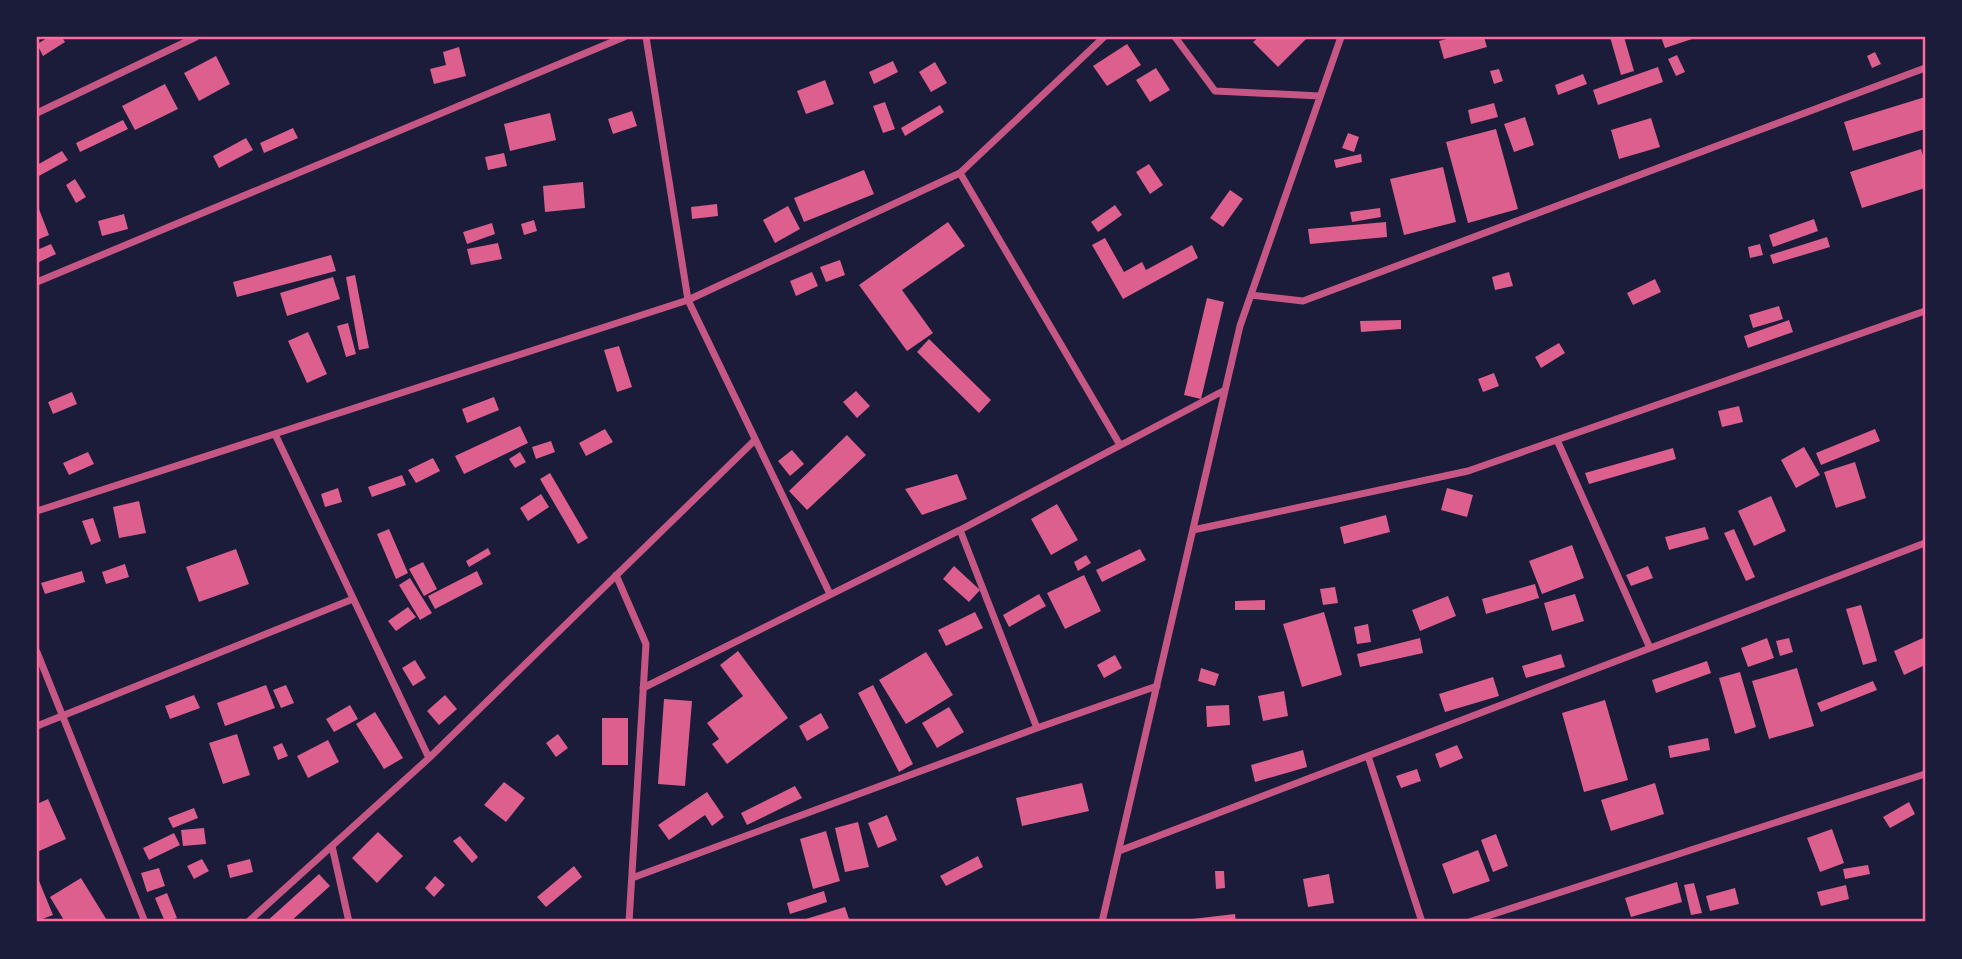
<svg xmlns="http://www.w3.org/2000/svg" width="1962" height="959" viewBox="0 0 1962 959" font-family="Overpass,sans-serif">
  <style>
    .building { fill: #dd5f8e }
    .lines { fill: none; stroke-linecap: round; stroke-linejoin: round }
    .minor { stroke: #c65784; stroke-width: 7 }
    .neatline { fill: none; stroke: #ff6b9d; stroke-width: 2.5 }
  </style>
  <rect width="100%" height="100%" fill="#1b1b3a"/>
  <!-- building -->
  <path class="building" d="M49,37H62L65,42L43,56L37,44Z
    M1259,37H1308L1278,67L1253,42Z
    M1454,37H1484L1487,47L1444,59L1439,41Z
    M1610,37H1624L1634,71L1621,75Z
    M1661,37H1698L1665,48Z
    M1127,44L1141,65L1107,86L1093,66Z
    M459,47L466,76L434,84L430,69L446,65L443,52Z
    M1875,52L1881,64L1872,68L1867,56Z
    M1677,55L1685,72L1676,76L1668,59Z
    M216,56L230,84L199,101L184,73Z
    M893,61L898,72L874,84L869,72Z
    M935,62L947,83L931,92L919,72Z
    M1658,67L1663,82L1598,105L1593,90Z
    M1156,68L1170,90L1150,102L1136,80Z
    M1499,69L1503,81L1494,84L1490,71Z
    M1583,74L1587,84L1558,95L1555,85Z
    M825,80L834,104L806,114L797,91Z
    M165,84L178,109L135,130L122,106Z
    M1925,97V129L1853,151L1844,122Z
    M885,102L895,129L883,133L873,106Z
    M1494,103L1498,117L1471,124L1468,110Z
    M940,105L944,112L905,136L901,128Z
    M632,111L637,126L613,134L608,119Z
    M550,113L556,140L510,151L504,124Z
    M1525,117L1534,145L1514,152L1504,124Z
    M1651,118L1660,147L1619,159L1611,130Z
    M123,120L128,129L80,152L76,143Z
    M293,128L298,138L264,153L260,143Z
    M1496,129L1518,209L1468,223L1446,142Z
    M1348,133L1359,137L1354,152L1342,148Z
    M246,138L253,150L219,168L213,156Z
    M1921,149L1925,162V188L1862,208L1850,172Z
    M62,151L68,160L37,177V165Z
    M504,153L507,166L488,170L485,157Z
    M1361,154L1362,162L1336,168L1334,160Z
    M1149,164L1163,185L1150,194L1136,172Z
    M1443,167L1456,222L1404,235L1390,179Z
    M864,170L874,194L804,222L794,198Z
    M75,179L86,197L76,203L66,185Z
    M583,182L585,208L545,212L543,186Z
    M1230,190L1243,199L1223,227L1210,218Z
    M37,204L49,235L37,240Z
    M717,204L718,216L692,219L691,207Z
    M1115,205L1122,215L1098,232L1091,222Z
    M788,206L800,229L775,243L763,220Z
    M1380,208L1381,217L1352,222L1350,212Z
    M124,214L128,229L102,236L98,221Z
    M1814,219L1818,231L1773,247L1769,235Z
    M534,220L537,231L524,235L521,224Z
    M948,222L965,246L902,290L933,333L907,351L859,285Z
    M1386,222L1387,237L1310,244L1308,229Z
    M492,223L495,234L467,244L463,232Z
    M1827,237L1830,247L1773,264L1770,255Z
    M1105,238L1124,272L1142,262L1146,270L1192,245L1198,258L1123,299L1092,245Z
    M498,243L502,259L471,265L467,249Z
    M51,244L56,254L37,263V250Z
    M1760,244L1763,255L1750,258L1748,247Z
    M331,255L336,271L237,297L233,282Z
    M840,260L845,275L826,282L820,267Z
    M812,272L818,286L796,296L790,281Z
    M1509,272L1513,286L1495,290L1492,277Z
    M355,275L369,348L359,350L346,277Z
    M333,277L340,299L287,316L280,293Z
    M1655,279L1661,292L1633,305L1627,293Z
    M1207,298L1224,302L1201,399L1184,395Z
    M1779,306L1783,319L1753,328L1749,315Z
    M1401,320V329L1361,332L1360,321Z
    M1789,320L1793,332L1748,348L1744,336Z
    M348,323L356,354L346,357L337,326Z
    M308,332L327,374L307,383L288,341Z
    M929,339L991,400L979,413L917,352Z
    M1559,343L1565,353L1541,368L1535,357Z
    M619,346L632,387L617,392L604,350Z
    M1494,373L1499,386L1483,392L1478,379Z
    M856,391L870,406L857,418L843,402Z
    M72,392L77,404L53,414L48,402Z
    M494,397L499,410L467,423L462,409Z
    M1739,406L1743,422L1722,427L1718,411Z
    M520,426L528,443L464,474L455,456Z
    M605,429L613,442L586,456L579,443Z
    M1875,429L1880,441L1821,465L1816,453Z
    M847,435L866,455L807,510L789,491Z
    M551,441L555,452L536,459L532,447Z
    M1804,447L1820,475L1796,488L1781,460Z
    M1673,448L1676,459L1589,484L1585,473Z
    M792,450L804,464L790,476L778,461Z
    M88,452L94,464L69,475L63,463Z
    M520,452L526,462L515,468L509,459Z
    M433,458L440,471L416,483L408,470Z
    M1855,462L1866,498L1836,508L1824,472Z
    M550,473L588,538L578,544L540,479Z
    M957,474L967,499L922,515L905,489Z
    M402,475L406,485L372,497L368,487Z
    M338,488L342,502L325,507L321,494Z
    M1447,488L1473,495L1467,517L1441,510Z
    M541,494L549,507L528,521L520,508Z
    M1771,496L1786,531L1754,546L1738,511Z
    M139,501L146,533L119,538L113,507Z
    M1057,504L1078,540L1051,555L1031,519Z
    M1386,515L1390,532L1344,544L1340,527Z
    M93,518L101,541L91,545L82,521Z
    M1705,527L1709,539L1669,550L1665,537Z
    M389,529L408,573L396,579L377,534Z
    M1734,529L1755,577L1746,581L1724,533Z
    M1572,545L1584,578L1542,594L1529,561Z
    M488,548L491,554L469,567L466,561Z
    M236,549L249,584L199,602L186,567Z
    M1140,549L1146,560L1102,582L1096,570Z
    M1086,555L1091,563L1078,571L1074,562Z
    M423,562L437,589L424,596L409,569Z
    M125,564L129,577L106,584L102,572Z
    M954,566L980,590L969,602L943,579Z
    M1648,566L1653,578L1631,586L1626,575Z
    M82,571L85,582L45,594L41,583Z
    M477,571L483,584L435,609L428,596Z
    M1084,575L1101,611L1065,629L1047,593Z
    M410,578L432,613L420,620L399,585Z
    M1535,584L1539,598L1486,614L1482,599Z
    M1335,587L1338,603L1323,605L1320,589Z
    M1039,594L1046,606L1009,627L1003,615Z
    M1575,594L1584,621L1552,631L1544,603Z
    M1448,596L1456,616L1420,631L1412,610Z
    M1265,600V610H1235V601Z
    M1861,605L1877,661L1863,665L1846,609Z
    M408,607L416,617L396,631L388,621Z
    M975,612L983,628L946,646L938,630Z
    M1324,612L1342,675L1302,687L1283,624Z
    M1368,624L1371,642L1357,644L1354,627Z
    M1925,637V665L1904,675L1894,651Z
    M1420,638L1423,653L1360,667L1357,654Z
    M1767,638L1774,658L1748,667L1741,648Z
    M1789,638L1793,652L1780,656L1776,641Z
    M738,651L788,718L727,764L712,744L719,739L707,723L743,696L720,665Z
    M926,652L953,695L906,724L879,680Z
    M1561,654L1565,667L1526,678L1522,666Z
    M1115,655L1122,668L1104,678L1097,665Z
    M415,660L426,678L413,686L402,668Z
    M1707,661L1711,673L1656,693L1652,680Z
    M1201,668L1219,674L1215,686L1198,681Z
    M1797,668L1814,726L1769,739L1752,681Z
    M1740,672L1756,727L1735,734L1719,678Z
    M1493,677L1499,696L1445,712L1439,694Z
    M1873,681L1877,690L1821,712L1817,703Z
    M266,685L275,708L225,726L217,703Z
    M286,685L294,703L281,708L273,690Z
    M873,685L913,764L899,772L858,693Z
    M1284,691L1288,716L1263,721L1258,696Z
    M194,695L200,708L170,719L165,706Z
    M445,695L457,709L439,725L427,711Z
    M664,699L692,701L685,786L658,784Z
    M1605,700L1628,780L1584,792L1562,713Z
    M350,705L358,719L334,732L326,719Z
    M1229,705L1230,725L1207,727L1206,706Z
    M949,707L964,732L937,748L922,723Z
    M375,712L403,758L384,769L356,724Z
    M821,713L829,728L807,741L799,726Z
    M602,718H628V765H602Z
    M237,734L250,775L223,784L209,743Z
    M558,734L568,748L556,757L546,743Z
    M1708,738L1710,750L1670,758L1668,746Z
    M328,740L339,762L308,778L297,756Z
    M282,743L288,756L278,760L273,747Z
    M1457,745L1463,758L1440,768L1435,754Z
    M1303,750L1307,767L1255,782L1251,765Z
    M1417,769L1421,781L1401,788L1396,776Z
    M504,782L525,798L506,822L484,805Z
    M1082,783L1089,811L1022,826L1016,798Z
    M1655,783L1664,814L1611,831L1601,800Z
    M795,786L802,798L747,825L741,813Z
    M707,792L724,817L712,826L705,815L669,840L658,825Z
    M48,799L66,839L37,852V804Z
    M1909,802L1915,814L1890,828L1883,817Z
    M194,808L198,818L173,828L168,818Z
    M887,815L897,840L878,848L868,823Z
    M858,822L869,867L845,872L835,828Z
    M204,828L206,844L183,846L181,830Z
    M1832,829L1844,863L1820,872L1807,838Z
    M826,831L840,881L813,889L800,839Z
    M378,832L403,856L377,883L352,858Z
    M174,833L180,845L149,860L143,848Z
    M1496,834L1508,866L1493,872L1481,840Z
    M460,836L478,857L472,863L453,841Z
    M1478,850L1490,881L1453,894L1442,864Z
    M978,856L983,867L946,886L940,876Z
    M202,859L209,871L194,879L187,866Z
    M250,859L253,872L230,878L227,865Z
    M1868,865L1870,874L1845,879L1843,869Z
    M574,866L582,877L546,907L537,897Z
    M159,868L165,886L147,892L141,873Z
    M1215,871H1224L1225,888L1216,889Z
    M319,874L330,886L290,922H266Z
    M1329,874L1334,903L1308,907L1303,879Z
    M37,876L53,915L37,921Z
    M435,876L445,885L434,897L425,888Z
    M81,878L108,922H65L50,897Z
    M1677,882L1682,902L1631,917L1625,898Z
    M1694,883L1702,913L1691,915L1684,885Z
    M1846,885L1849,899L1821,906L1817,892Z
    M1735,888L1739,904L1710,911L1706,896Z
    M824,891L827,902L790,914L787,903Z
    M167,893L177,918L165,922L155,898Z
    M845,907L850,922H796Z
    M1235,914L1236,922H1192V919Z"/>
  <g class="lines">
    <!-- minor -->
    <path class="minor" d="M646,37L688,300L830,594
      M1175,37L1215,91L1320,96
      M37,113L196,37
      M960,173L1120,445
      M37,282L624,37
      M1251,295L1303,301L1925,68
      M275,434L429,758
      M1557,440L1650,648
      M37,511L688,300L960,173L1104,37
      M960,530L1037,728
      M1193,530L1468,471L1925,311
      M616,575L646,644L629,922
      M37,652L145,922
      M643,688L960,530L1225,390
      M37,726L353,599
      M1368,756L1422,922
      M332,846L349,922
      M1119,851L1925,543
      M632,878L1037,728L1157,686
      M248,922L429,758L755,440
      M1102,922L1240,326L1341,37
      M1469,922L1925,774"/>
  </g>
  <!-- border -->
  <rect width="1962" height="959" fill="none" stroke="#1b1b3a" stroke-width="77"/>
  <rect x="38" y="38" width="1886" height="882" class="neatline"/>
</svg>
